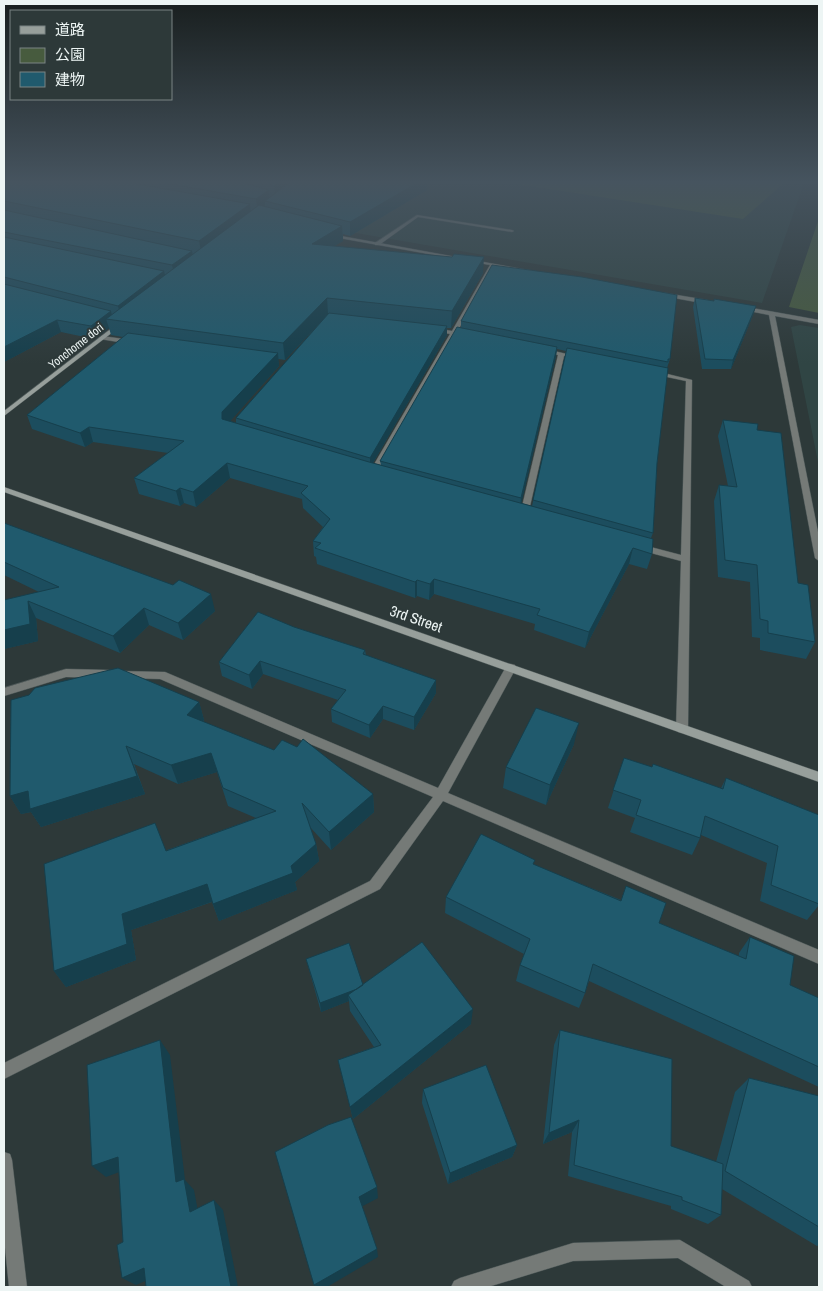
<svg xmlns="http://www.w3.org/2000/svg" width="823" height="1291" viewBox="0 0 823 1291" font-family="'Archivo Narrow','Noto Sans JP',sans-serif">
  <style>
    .built { fill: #304544 }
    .green { fill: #475b3e }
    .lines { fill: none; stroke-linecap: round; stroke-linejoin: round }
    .lane-casing { stroke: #4c5757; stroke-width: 1 }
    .street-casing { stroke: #4c5757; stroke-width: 1 }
    .secondary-casing { stroke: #4c5757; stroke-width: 1 }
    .lane { fill: #757a77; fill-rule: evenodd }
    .street { fill: #757a77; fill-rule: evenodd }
    .secondary { fill: #979f9b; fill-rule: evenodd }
    .wall { fill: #1c4d5e; fill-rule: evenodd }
    .shaded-wall { fill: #163f4c }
    .building { fill: #205a6d; stroke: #163f4c }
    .labels { text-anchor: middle; stroke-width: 4; stroke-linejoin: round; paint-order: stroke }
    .far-street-label { font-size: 12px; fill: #edf5f4; stroke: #2d3939 }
    .street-label { font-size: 15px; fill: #edf5f4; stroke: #2d3939 }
  </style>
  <rect width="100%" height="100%" fill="#2d3939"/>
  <!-- built -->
  <path class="built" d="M322,183H804L762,303L350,232Z
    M800,325L819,328V467L791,327Z"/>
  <!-- green -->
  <path class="green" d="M510,183H784L743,219Z
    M819,218V313L789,307Z"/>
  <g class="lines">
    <defs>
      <path id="lane" d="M417,215L512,230L514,231L512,232L418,217L379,245H375V243Z"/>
      <path id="street" d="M330,234L533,271L530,273L494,266L457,332L470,335L467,337L455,335L377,473L373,475L369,473L450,334L431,330L434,328L452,331L490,265L328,236Z
        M665,293L707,300L710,302L707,304L663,296L662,295Z
        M741,306L819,320V324L775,316L819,537V561L815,558L769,315L739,309L738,308Z
        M102,336L131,340L134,342L131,344L100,339L99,338Z
        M545,349L580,357L577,359L564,356L528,515L524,517L520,515L558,355L543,352V350Z
        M655,371L692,380L688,729L686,732L682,733L678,732L676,729L681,561L636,549L635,547L639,544L681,555L686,381L653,374L652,373Z
        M511,664L515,665L516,668L448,793L819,950V964L443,801L380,889L4,1079V1063L370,881L433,797L160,679L122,678L118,677L117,674L118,671L165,672L438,788L507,665Z
        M66,669L108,670L112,671L113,674L112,677L108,678L66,677L4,696V688Z
        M4,1152L10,1154L12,1160L27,1287H9L4,1238Z
        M680,1240L749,1281L752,1287H726L678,1258L573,1261L488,1287H451L454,1281L460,1278L573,1243Z"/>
      <path id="secondary" d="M117,324L122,325L4,416V411Z
        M4,487L819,772V782L4,492Z"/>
    </defs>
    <!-- lane casing -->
    <use href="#lane" class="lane-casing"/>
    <!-- street casing -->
    <use href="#street" class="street-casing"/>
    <!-- secondary casing -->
    <use href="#secondary" class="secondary-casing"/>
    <!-- lane -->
    <use href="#lane" class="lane"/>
    <!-- street -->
    <use href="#street" class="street"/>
    <!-- secondary -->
    <use href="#secondary" class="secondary"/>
  </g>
  <!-- wall -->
  <path class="wall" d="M4,183H427V190L350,236L343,234V241L334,246L483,273L451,328H447V335L373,463L381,465L380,461L461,328V321L670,359L667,368L657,463L653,533L651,538L652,554L647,569L629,564L585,648L534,630L535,624L434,594L429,600L417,596L415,598L317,564L316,557L314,556L313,541L323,527L303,508L302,499L230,478L196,507L184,503L180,506L139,494L134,478L168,453L93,442L85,447L32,429L27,415L123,337L111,335L109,328L94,339L61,332L4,362ZM327,315L236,418V423L230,421L279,366L278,359L285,360ZM557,349L566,351L532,506L521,503L556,356Z
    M695,298L714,301L756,306L753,315L731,369H702L693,307Z
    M723,420L757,430L798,583L815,642L806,659L760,650V638L752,637L750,582L718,577L714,501L719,485L728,486L718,436Z
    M4,523L215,611L183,640L149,625L120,653L36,618L38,641L4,649V600L39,592L4,575Z
    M294,627L365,650L366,655L436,680V693L414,730L383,719L370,738L332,722L331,709L338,700L263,674L252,689L222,676L219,662Z
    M199,702L204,720L203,722L373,794L374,812L331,850L310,827L316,844L319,861L295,882L297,890L219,921L212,902L131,930L136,960L66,987L54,971L167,850L256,818L228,806L217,772L178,784L134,764L145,794L41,827L31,812L21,814L10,796Z
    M574,744L546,805L503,788L506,767Z
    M624,758L652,767L721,788L726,778L819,815V905L807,920L760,901L767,863L701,835L700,838L692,855L630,832L635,818L608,808Z
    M534,865L621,900L626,886L659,923L739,956V953L750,937L790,985L819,998V1087L589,981L585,993L579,1008L516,981L520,965L524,954L445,913L446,897Z
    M306,959L363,985L471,1024L353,1119L338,1060L374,1047L350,1011L349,1001L321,1012Z
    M560,1030L671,1146L716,1162L735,1092L749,1078L819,1096V1245L817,1246L722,1189L721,1215L708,1224L671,1209V1206L568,1176L572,1132L543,1144L554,1045Z
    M423,1089L517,1145L512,1157L448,1184L422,1103Z"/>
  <!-- shaded-wall -->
  <path class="shaded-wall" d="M277,183H296L276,199L274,186Z
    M415,183H427V190L350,236V222Z
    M269,190L270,202L265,201V207L258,213L256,199Z
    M250,204L251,217L202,256L199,241Z
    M342,226L343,241L313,259L312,244Z
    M192,251L194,262L175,277L172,265Z
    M484,257L483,273L451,328L452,311Z
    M164,271L167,283L121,318L118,306Z
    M327,298L328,314L285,360L283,343Z
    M756,306L753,315L731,369L733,360Z
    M111,311L113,320L106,319L109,328L94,339L91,326Z
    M57,320L61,332L4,362V347Z
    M447,326V335L370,468V458Z
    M557,347L556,356L520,509L521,498Z
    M278,353L279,366L225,427L222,419V412Z
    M89,427L93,442L85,447L80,433Z
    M227,463L230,478L196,507L193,492Z
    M180,488L184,503L180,506L176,491Z
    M633,548L629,564L585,648L589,632Z
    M434,579V594L429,600L430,584Z
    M417,580V596L415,598V582Z
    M211,594L215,611L183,640L178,623Z
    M28,601L36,618L38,641L4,649V630Z
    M144,608L149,625L120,653L113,636Z
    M260,661L263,674L252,689L249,675Z
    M436,680V693L414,730V717Z
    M199,702L204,720L193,734L187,715Z
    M383,706V719L370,738L369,725Z
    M579,723L574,744L546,805L550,785Z
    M126,746L145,794L41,827L31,812L21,814L10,796Z
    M211,753L217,772L178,784L171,765Z
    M373,794L374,812L331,850L329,832Z
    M316,844L319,861L295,882L297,890L219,921L213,904L291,866Z
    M207,884L214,901L131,930L136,960L66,987L54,971L122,914Z
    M363,986L348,995L349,1001L321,1012L320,1003Z
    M473,1009L471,1024L353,1119L350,1107Z
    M160,1040L170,1055L185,1180L194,1190L200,1222L190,1212L176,1182Z
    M579,1120L572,1132L543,1144L549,1133Z
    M517,1145L512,1157L448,1184L450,1173Z
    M118,1157L130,1168L106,1177L92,1166Z
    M377,1187L378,1198L361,1207L359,1197Z
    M214,1200L223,1210L238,1287H231Z
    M377,1249L378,1257L327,1287H316L314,1285Z
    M144,1268L157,1276L136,1285L122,1278Z"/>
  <!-- building -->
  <path class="building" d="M4,183H132L250,204L199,241L4,201V200L6,199H4Z
    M165,183H244L269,190L256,199Z
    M266,183H277L274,186Z
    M289,183H417L350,222L265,201Z
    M259,205L342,226L312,244L452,257L454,254L484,257L452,311L327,298L283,343L106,319Z
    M4,210L192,251L172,265L4,232Z
    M4,237L164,271L118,306L4,277Z
    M492,265L582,277L677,295L670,359H668V362L461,321Z
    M4,284L111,311L91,326L57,320L4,347Z
    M695,298L714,301V299L756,306L733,360L705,359Z
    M329,313L447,326L370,458L236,418Z
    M457,327L557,347L521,498L380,461Z
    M128,333L278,353L222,412V419L369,462L653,539L652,554L633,548L589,632L537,615L540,609L434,579L430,584L417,580L415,582L315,548L321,543L313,541L330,519L301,493L308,486L227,463L193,492L180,488L176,491L134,478L184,441L89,427L80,433L27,415Z
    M567,348L668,368L657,463L653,533L533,500Z
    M723,420L758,424L757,430L781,433L798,583L808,585L815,642L768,633V621L760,619L757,565L725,560L719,485L737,487Z
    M4,523L173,585L179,580L211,594L178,623L144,608L113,636L28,601L30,624L4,630V600L59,587L4,562Z
    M258,612L294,627L365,650L363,654L436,680L414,717L383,706L369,725L331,709L346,690L260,661L249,675L219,662Z
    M118,668L199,702L187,715L274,750L282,740L297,747L303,739L373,794L329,832L302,803L316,844L291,866L293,873L213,904L207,884L122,914L127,944L54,971L44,864L155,823L166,851L276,811L223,788L211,753L171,765L126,746L137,776L30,809L28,791L10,796L11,700L29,695L35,688Z
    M536,708L579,723L550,785L506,767Z
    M624,758L652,767L653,764L723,789L726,778L819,815V904L771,885L778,846L705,816L700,838L636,815L641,800L613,790Z
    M481,834L535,860L533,864L621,901L626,886L666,903L659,923L746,959L750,937L794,956L790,985L819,998V1067L593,964L585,993L520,965L530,939L446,897Z
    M422,942L473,1009L350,1107L338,1060L381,1045L348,995Z
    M349,943L363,985L357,989L320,1003L306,959Z
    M560,1030L672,1059L671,1146L723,1164L721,1215L682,1200V1197L574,1165L579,1120L549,1133Z
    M160,1040L176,1182L184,1179L190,1212L214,1200L231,1287H146L144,1268L122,1278L117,1245L123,1242L118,1157L92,1166L87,1065Z
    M486,1065L517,1145L450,1173L423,1089Z
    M749,1078L819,1096V1227L725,1171Z
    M351,1117L377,1187L359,1197L377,1249L314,1285L275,1152L328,1125Z"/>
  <!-- sky -->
  <linearGradient id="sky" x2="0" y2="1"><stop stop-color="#191f1f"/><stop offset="0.5" stop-color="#46545f"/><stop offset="1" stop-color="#46545f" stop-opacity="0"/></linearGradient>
  <rect width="823" height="364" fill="url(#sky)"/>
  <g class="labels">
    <!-- far-street labels -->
    <g class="far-street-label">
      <text transform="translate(76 346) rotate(-38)" y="4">Yonchome dori</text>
    </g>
    <!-- street labels -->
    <g class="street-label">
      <text transform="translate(416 619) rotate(19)" y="5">3rd Street</text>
    </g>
  </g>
  <!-- border -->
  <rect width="823" height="1291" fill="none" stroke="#edf5f4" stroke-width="10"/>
  <!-- legend -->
  <rect x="10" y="10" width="162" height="90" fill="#2d3939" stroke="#7a8484"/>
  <rect x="20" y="26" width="25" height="8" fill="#979f9b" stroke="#7a8484"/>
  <text x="55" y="35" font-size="15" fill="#edf5f4">道路</text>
  <rect x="20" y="48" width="25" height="15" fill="#475b3e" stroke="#7a8484"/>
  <text x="55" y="60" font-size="15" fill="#edf5f4">公園</text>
  <rect x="20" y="72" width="25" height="15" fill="#205a6d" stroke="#7a8484"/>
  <text x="55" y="85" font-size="15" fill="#edf5f4">建物</text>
</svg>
